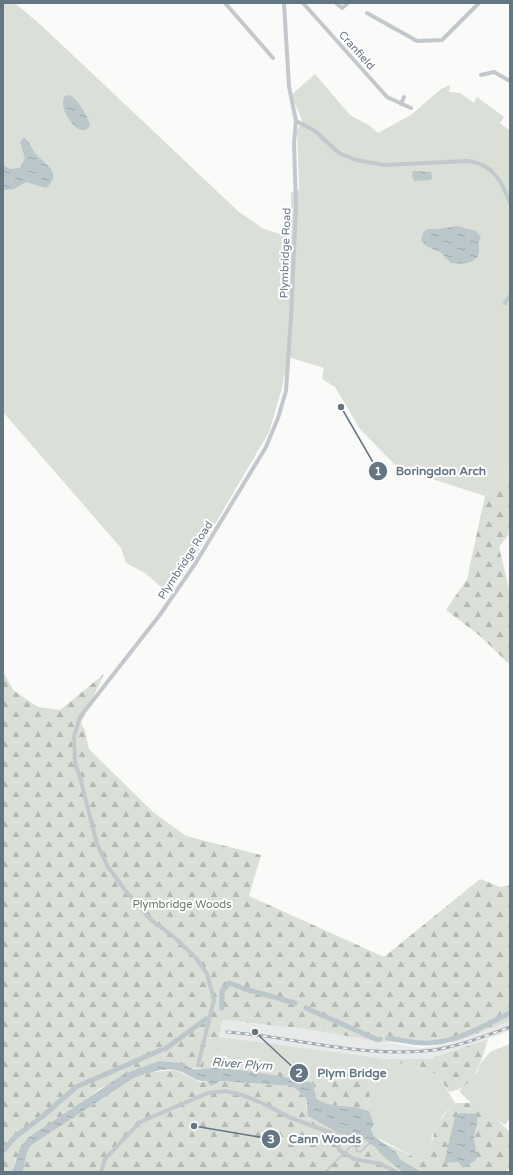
<svg xmlns="http://www.w3.org/2000/svg" width="513" height="1175" viewBox="0 0 513 1175" font-family="'Varela Round',sans-serif">
  <style>
    .built { fill: #e8e9e9 }
    .green { fill: #dadfd7 }
    .forest { fill: url(#forest-firs) }
    .water { fill: url(#water-ripples) }
    .lines { fill: none; stroke-linecap: round; stroke-linejoin: round }
    .stream { stroke: #bbc7cb; stroke-width: 1.5 }
    .canal { stroke: #bbc7cb; stroke-width: 5 }
    .street { stroke: #c3c8cc; stroke-width: 4 }
    .rail-casing { stroke: #a2aab0; stroke-width: 3 }
    .rail { stroke: #fff; stroke-width: 1.5; stroke-dasharray: 4.5; stroke-linecap: butt }
    .labels { text-anchor: middle; stroke-width: 4; stroke-linejoin: round; paint-order: stroke }
    .street-label { font-size: 11px; fill: #657683; stroke: #fff }
    .park-label { font-size: 11px; fill: #687a64; stroke: #fff }
    .water-label { font-size: 12px; font-style: italic; fill: #60757c; stroke: #fff }
    .leader { fill: none; stroke: #657683; stroke-width: 1.5 }
    .callout-dot { fill: #657683; stroke: #fff; stroke-width: 1.5 }
    .mark-label { font-size: 12px; text-anchor: middle; font-weight: bold; fill: #fff }
    .callout-label { font-size: 12px; text-anchor: middle; font-weight: bold; fill: #657683; stroke: #fff; stroke-width: 4; stroke-linejoin: round; paint-order: stroke }
  </style>
  <defs>
    <pattern id="forest-firs" width="22" height="20" patternUnits="userSpaceOnUse"><rect width="22" height="20" fill="#dadfd7"/><path d="M5 1l3.5 6h-7zM16 11l3.5 6h-7z" fill="#b4b9b4"/></pattern>
    <pattern id="water-ripples" width="26" height="14" patternUnits="userSpaceOnUse"><rect width="26" height="14" fill="#bbc7cb"/><path d="M2 4q2-2 4 0t4 0M15 11q2-2 4 0t4 0" fill="none" stroke="#9ca6aa"/></pattern>
  </defs>
  <rect width="100%" height="100%" fill="#fafaf8"/>
  <!-- built -->
  <path class="built" d="M221,1020L307,1029L422,1048L453,1043L510,1021V1031L429,1059L402,1060L365,1057L219,1037Z"/>
  <!-- green -->
  <path class="green" d="M3,3H15L42,26L239,212L264,229L291,237V192L299,190L297,131L302,120L291,95L315,74L350,115L370,126L378,133L411,115L441,89L450,85L449,92L460,93L474,103L477,97L504,117L500,123L510,131V468L485,496L398,468L360,429L335,387L322,379L324,368L288,357L282,388L269,432L205,541L169,594L145,573L126,563L121,548L3,412Z
    M219,1037L386,1059L437,1074L455,1103L443,1115L432,1136L430,1165L374,1136L371,1129L374,1124L369,1111L370,1084L368,1076L342,1067L310,1076L251,1068L230,1070L215,1068L203,1069L207,1039Z
    M510,1044V1118L505,1125L471,1103L459,1091L477,1072L480,1064L490,1052Z"/>
  <!-- forest -->
  <path class="forest" d="M510,468V533L499,547L510,593V665L480,636L446,610L467,579L485,496Z
    M3,671L13,690L38,707L60,710L104,674L81,723L85,730L89,749L153,812L186,836L261,855L249,896L384,957L480,879L500,887L510,885V1021L453,1043L443,1040L381,1042L307,1029L222,1020L219,1037L207,1039L203,1069L187,1068L183,1063L159,1061L99,1089L16,1158L12,1172H3Z
    M488,1039C481,1061 475,1088 449,1092L437,1074L386,1059H429Z
    M342,1067L356,1070L368,1076L370,1084L369,1111C350,1102 333,1111 316,1098L313,1083L302,1080L230,1070L251,1068L310,1076Z
    M175,1070L200,1082L220,1081L292,1086L306,1098V1108L344,1136L360,1137L370,1143L403,1172H23L26,1157L30,1146L134,1078L152,1072Z
    M455,1103H471L494,1117L510,1132V1168L504,1172H421L400,1159L396,1152L382,1142L429,1164C432,1134 434,1125 455,1103Z"/>
  <!-- water -->
  <path class="water" d="M69,95C77,97 90,120 90,126L86,130L78,129C69,122 60,109 64,97Z
    M24,138C30,141 31,148 35,153C45,165 64,172 46,188L26,182L14,189L4,190L3,165L10,169L20,168L25,158L20,142Z
    M413,171L431,172L432,178L430,180L414,181L412,176Z
    M457,226L476,231L481,237C477,245 480,245 479,252C477,264 460,265 451,263L440,252L426,246L421,240L423,233L427,229H440Z
    M159,1061L184,1063C193,1074 204,1067 215,1068C244,1069 274,1076 302,1080L313,1083L316,1098C332,1110 351,1103 369,1111L374,1124L371,1129L374,1136L396,1152L400,1159L421,1172H403L382,1155L375,1147L360,1137L344,1136L308,1116L306,1098L292,1086L220,1081L211,1086L207,1081C195,1083 187,1072 175,1070C161,1068 146,1074 134,1078L30,1146L26,1157L23,1172H12L21,1146L29,1137L124,1074Z
    M460,1113L476,1114C479,1123 475,1128 474,1137C474,1145 478,1152 476,1160L463,1168L458,1162L444,1163L455,1117Z"/>
  <g class="lines">
    <!-- stream -->
    <path class="stream" d="M325,1172L351,1146L355,1145L357,1151L360,1152L370,1143"/>
    <!-- canal -->
    <path class="canal" d="M222,1008V991L229,983L245,989L295,1003
      M306,1008L378,1040L380,1039
      M388,1038C400,1040 413,1043 425,1043C454,1044 485,1025 510,1013
      M165,1049L206,1019
      M3,1151L15,1137L43,1116L76,1087L161,1050"/>
    <!-- street -->
    <path class="street" d="M225,3L273,58
      M303,3L387,97L411,108
      M336,3L342,8L348,3
      M367,13L417,41L442,40L479,3
      M481,75L494,72L510,81
      M401,104L404,97
      M296,121L315,131L339,153L356,160L384,165L467,161C492,163 502,181 510,203
      M505,303L510,296
      M198,1065L214,1000L207,974L196,958L174,937L150,919L125,890L108,867L97,844L80,777L75,763L74,736L80,717L159,616L195,564L266,447L278,418L286,391L291,317L296,206L294,143L296,121L289,87L284,3
      M101,1172L105,1159L140,1122L208,1093L226,1091L242,1095L262,1103L291,1118L337,1135L339,1150L354,1159L381,1164L396,1172"/>
    <defs>
      <path id="rail" d="M227,1032C295,1037 366,1059 434,1050C460,1046 485,1036 510,1027"/>
    </defs>
    <!-- rail casing -->
    <use href="#rail" class="rail-casing"/>
    <!-- rail -->
    <use href="#rail" class="rail"/>
  </g>
  <g class="labels">
    <!-- street labels -->
    <g class="street-label">
      <text transform="translate(357 50) rotate(48)" y="4">Cranfield</text>
      <text transform="translate(285 253) rotate(-88)" y="4">Plymbridge Road</text>
      <text transform="translate(185 560) rotate(-57)" y="4">Plymbridge Road</text>
    </g>
    <!-- park labels -->
    <g class="park-label">
      <text x="182" y="908">Plymbridge Woods</text>
    </g>
    <!-- water labels -->
    <g class="water-label">
      <text transform="translate(242 1064) rotate(4)" y="4">River Plym</text>
    </g>
  </g>
  <!-- callouts -->
  <path class="leader" d="M341 407L378 471M255 1032L299 1073M194 1126L271 1139"/>
  <g class="callout-dot">
    <circle cx="341" cy="407" r="4"/>
    <circle cx="255" cy="1032" r="4"/>
    <circle cx="194" cy="1126" r="4"/>
    <circle cx="378" cy="471" r="10"/>
    <circle cx="299" cy="1073" r="10"/>
    <circle cx="271" cy="1139" r="10"/>
  </g>
  <g class="mark-label">
    <text x="378" y="475">1</text>
    <text x="299" y="1077">2</text>
    <text x="271" y="1143">3</text>
  </g>
  <g class="callout-label">
    <text x="441" y="475">Boringdon Arch</text>
    <text x="352" y="1077">Plym Bridge</text>
    <text x="325" y="1143">Cann Woods</text>
  </g>
  <!-- border -->
  <rect width="513" height="1175" fill="none" stroke="#657683" stroke-width="8"/>
</svg>
